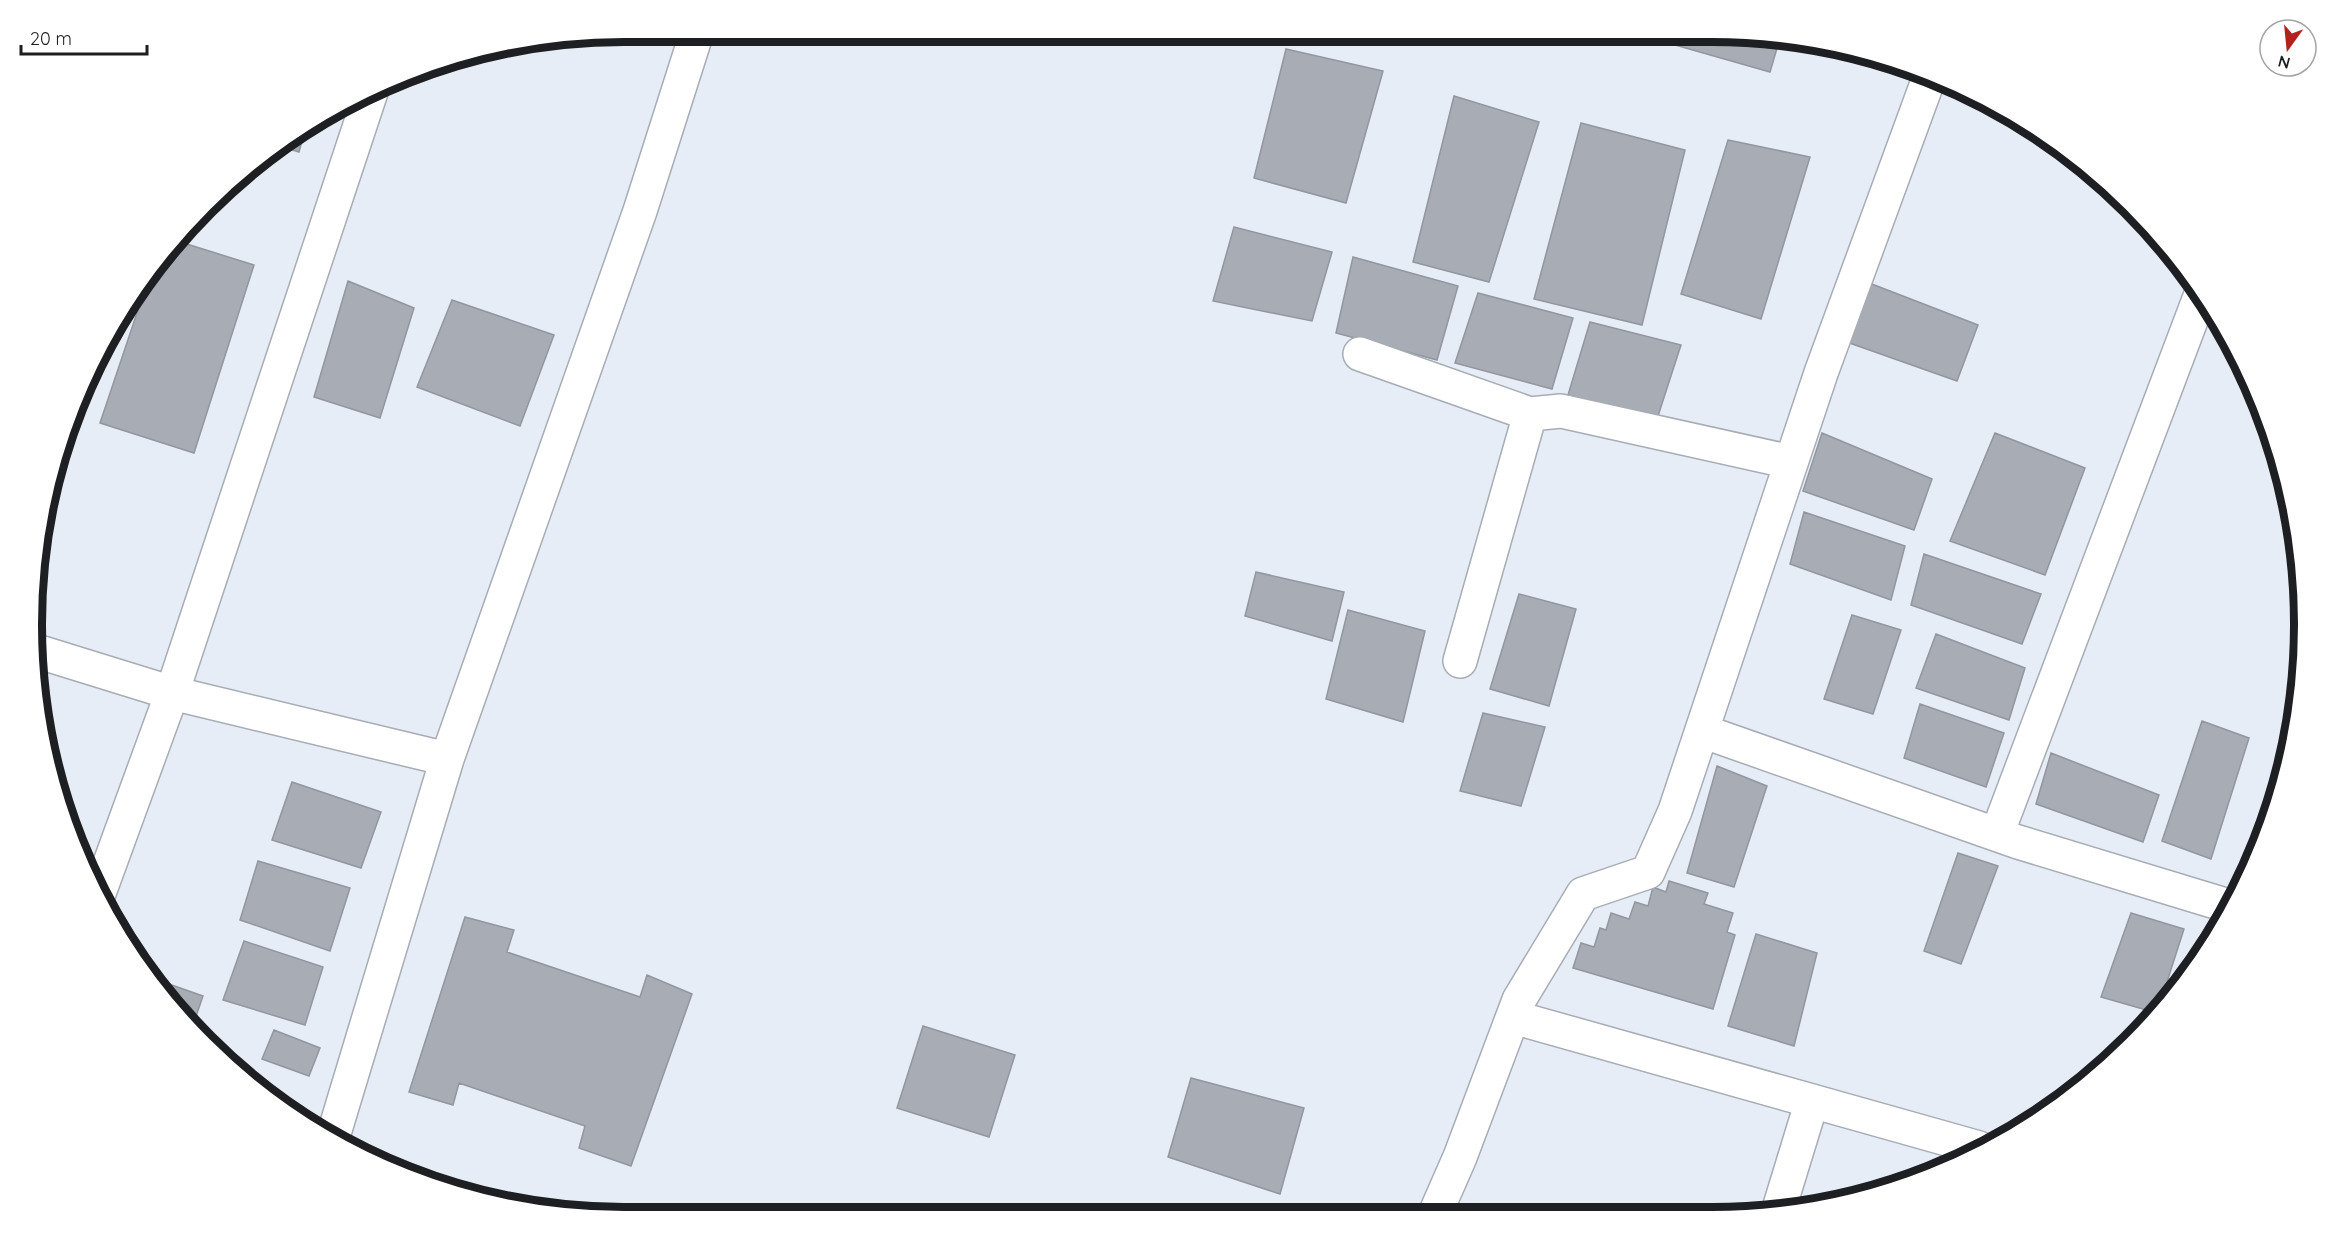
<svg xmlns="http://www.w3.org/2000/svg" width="2336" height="1249" viewBox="0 0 2336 1249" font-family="Quicksand,sans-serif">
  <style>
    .building { fill: #a7acb5; stroke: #92969f; stroke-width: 1.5 }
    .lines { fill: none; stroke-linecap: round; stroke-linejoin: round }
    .minor-casing { stroke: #a7acb5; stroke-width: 36 }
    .minor { stroke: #fff; stroke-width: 33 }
    .rim { fill: none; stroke: #1d1f22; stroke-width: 8 }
  </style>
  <rect width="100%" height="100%" fill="#e7edf6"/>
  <!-- building -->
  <path class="building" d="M1663,33H1750L1780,38L1770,72L1661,41Z
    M1286,49L1383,71L1346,203L1254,178Z
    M1454,96L1539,122L1489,282L1413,262Z
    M1581,123L1685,150L1642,325L1534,299Z
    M306,126L299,152L276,145Z
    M1728,140L1810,157L1761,319L1681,294Z
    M1234,227L1332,252L1312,321L1213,301Z
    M174,240L254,265L194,453L100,423L152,268Z
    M1353,257L1458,286L1437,360L1336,333Z
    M348,281L414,308L380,418L314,397Z
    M1864,281L1978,325L1957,381L1841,340Z
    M1478,293L1573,318L1552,389L1455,363Z
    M452,300L554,335L520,426L417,387Z
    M1590,322L1681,345L1657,419L1568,395Z
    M1822,433L1932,479L1914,530L1803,491Z
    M1995,433L2085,468L2045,575L1950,541Z
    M1804,512L1905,546L1891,600L1790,564Z
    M1924,554L2041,594L2022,644L1911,605Z
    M1256,572L1344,592L1332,641L1245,616Z
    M1519,594L1576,609L1549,706L1490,689Z
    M1348,610L1425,631L1403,722L1326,699Z
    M1852,615L1901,630L1873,714L1824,699Z
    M1936,634L2025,668L2009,720L1916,688Z
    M1920,704L2004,733L1986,787L1904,758Z
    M1483,713L1545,727L1521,806L1460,791Z
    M2202,721L2249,738L2211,859L2162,841Z
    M2051,753L2159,795L2143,842L2036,804Z
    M1717,766L1767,786L1734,887L1687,873Z
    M292,782L381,812L361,868L272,840Z
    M1958,853L1998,866L1961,964L1924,951Z
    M258,861L350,888L330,951L240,920Z
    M1669,881L1708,893L1704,904L1733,913L1727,932L1735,935L1713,1009L1573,968L1581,943L1594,947L1600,928L1606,930L1611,913L1629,919L1635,902L1648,906L1653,887L1666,892Z
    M2131,913L2184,929L2157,1013L2101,997Z
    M465,917L514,930L507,952L640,997L647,975L692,994L631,1166L579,1148L585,1126L459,1083L453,1105L409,1092Z
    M1756,934L1817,953L1794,1046L1728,1026Z
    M244,941L323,967L305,1025L223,1000Z
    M149,977L203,996L192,1028L179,1016Z
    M923,1026L1015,1055L989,1137L897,1108Z
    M274,1030L320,1048L309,1076L262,1059Z
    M1191,1078L1304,1108L1280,1194L1168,1157Z"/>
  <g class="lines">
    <defs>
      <path id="minor" d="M1360,354L1530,414L1561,411L1791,462
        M33,650L172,693L447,759
        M1460,661L1530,414
        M1702,731L2018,842L2232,907
        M1997,834L2201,294
        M99,893L172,693L371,92
        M1513,1017L1979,1148
        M332,1140L447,759L640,211L697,32
        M1778,1212L1812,1101
        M1435,1214L1460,1157L1519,1000L1583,894L1648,872L1675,811L1821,373L1929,78"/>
    </defs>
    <!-- minor casing -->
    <use href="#minor" class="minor-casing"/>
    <!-- minor -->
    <use href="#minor" class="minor"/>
  </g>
  <!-- crop -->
  <path d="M0 0H2336V1249H0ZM624 42H1712A582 582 0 0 1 2294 624V625A582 582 0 0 1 1712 1207H624A582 582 0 0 1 42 625V624A582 582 0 0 1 624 42Z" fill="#fff" fill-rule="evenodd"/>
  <path class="rim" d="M624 42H1712A582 582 0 0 1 2294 624V625A582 582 0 0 1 1712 1207H624A582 582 0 0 1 42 625V624A582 582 0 0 1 624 42Z"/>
  <!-- north arrow -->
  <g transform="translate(2288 48) rotate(195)"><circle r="28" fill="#ffffff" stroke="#a5a5a7" stroke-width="1.5"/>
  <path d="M0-4.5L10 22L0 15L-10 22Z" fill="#b1211d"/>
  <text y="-9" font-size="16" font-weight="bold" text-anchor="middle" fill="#1d1f22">N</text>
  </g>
  <!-- scale -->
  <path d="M21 45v9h126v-9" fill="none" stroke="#1d1f22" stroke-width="3"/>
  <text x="30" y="45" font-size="18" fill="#1d1f22" stroke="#ffffff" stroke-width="4.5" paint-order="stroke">20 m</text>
</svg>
